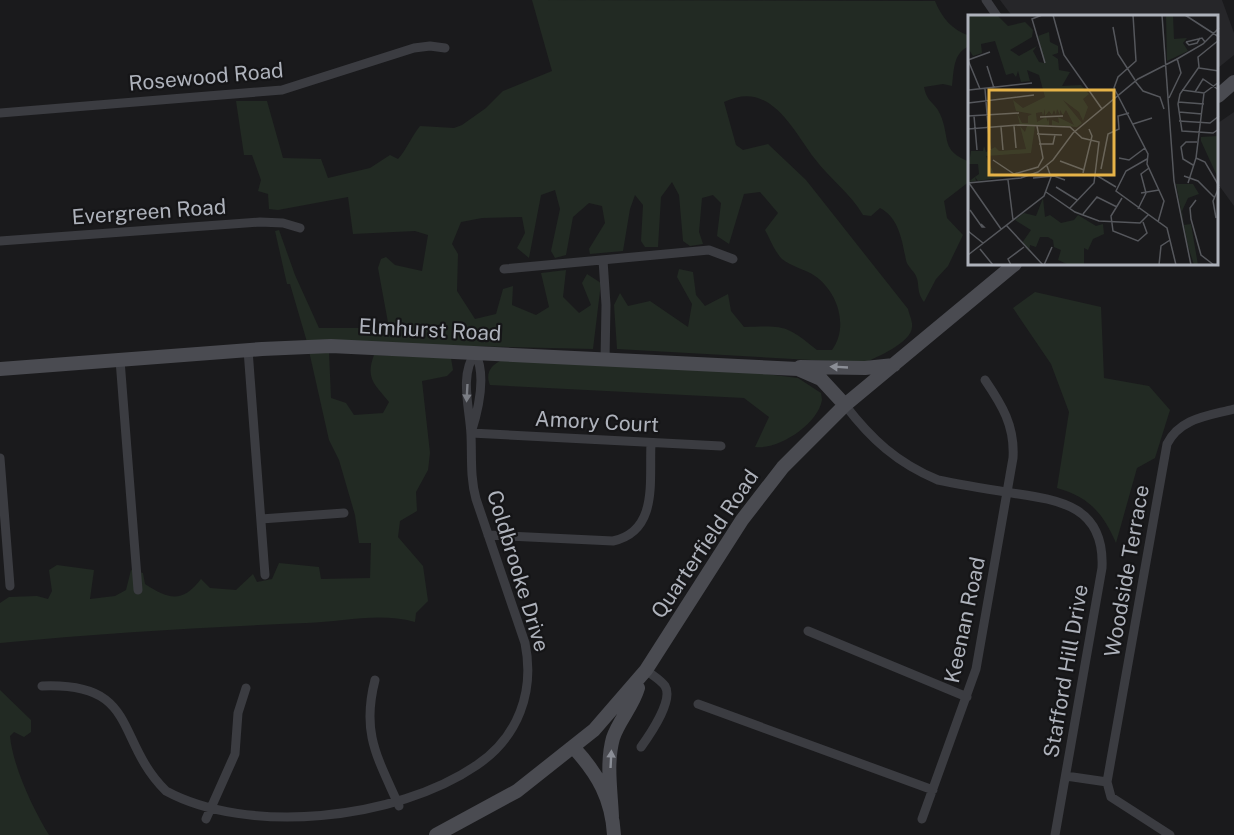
<svg xmlns="http://www.w3.org/2000/svg" width="1234" height="835" viewBox="0 0 1234 835" font-family="'Public Sans',sans-serif">
  <style>
    .built { fill: #262629 }
    .green { fill: #222a23 }
    .lines { fill: none; stroke-linecap: round; stroke-linejoin: round }
    .street { stroke: #3b3c41; stroke-width: 9 }
    .secondary { stroke: #4a4b51; stroke-width: 14 }
    .oneway { fill: #8b8e96 }
    .oneway2 { fill: #7a7d84 }
    .labels { text-anchor: middle; stroke-width: 4.5; stroke-linejoin: round; paint-order: stroke }
    .street-label { font-size: 21px; fill: #aeb2bb; stroke: #151517 }
    .inset-road { fill: none; stroke: #55575c; stroke-width: 1.5 }
    .view { fill: #e6b348; fill-opacity: 0.15; stroke: #e6b348; stroke-width: 3 }
    .inset-edge { fill: none; stroke: #aeb2bb; stroke-width: 3 }
  </style>
  <rect width="100%" height="100%" fill="#1a1a1c"/>
  <!-- built -->
  <path class="built" d="M1000,0H1222L1234,33V55L1218,68V16H1012Z
    M1234,112V206L1218,184V123Z"/>
  <!-- green -->
  <path class="green" d="M532,0L935,1C942,18 952,30 970,36V46C953,52 954,70 952,86L943,84L924,87C927,103 935,102 940,114C951,138 939,150 970,162V181L944,201L947,218L963,235L948,266L936,279L924,302C916,291 920,285 916,276C913,270 907,266 906,260C902,240 899,218 880,208L871,216L863,215C851,194 829,178 815,159C792,129 770,79 724,102L736,145L743,150L768,144L806,180L908,309C909,314 913,322 912,327C911,343 877,357 864,363L617,349L614,305L620,293L628,306L650,301L688,327L692,304L677,277L679,269L693,272L696,295L705,306L728,294L731,311L744,327C784,326 785,324 817,350H832C849,327 838,292 815,276C805,269 792,267 782,259C775,252 770,239 765,230L778,213L760,192L744,194L729,244L717,236L721,203L713,195L702,198L699,232L703,244L690,246L683,241L679,195L672,182L661,197L658,247H645L641,241L643,205L635,195L630,209L623,251L590,254L589,249L605,223L602,206L589,203L573,217L566,255L555,258L551,251L560,209L555,190L541,195L529,258L517,248L525,233L522,217L482,218L461,222L452,244L458,254L457,291L475,319L496,314L503,289L513,286L512,305L536,315L549,307L541,273L566,270L563,297L579,313L591,305L582,283L587,274L601,283L593,349L307,342L290,284H287L275,231L279,230L295,275L319,328H389L378,268L381,259L386,257L395,265L422,271L428,235L415,231L353,234L348,197L278,210L269,209L268,194L258,191L261,180L252,155H244L236,101H267L283,158L321,159L328,178L370,168L390,155L398,159C407,149 411,137 420,126L454,128L462,125L486,108L503,91L552,71Z
    M1035,292L1101,307L1104,378L1149,386L1170,410L1155,458L1137,468L1116,543C1103,513 1089,497 1057,488L1069,412L1051,364L1013,308Z
    M309,351L329,352L331,398L346,403L354,415L383,413L389,402C375,384 365,379 374,355L451,358L453,370L447,376L422,381L430,453L428,470L416,492L417,511L400,521L398,537L423,566L428,601L416,613L415,622C378,612 344,622 306,623C204,627 102,633 0,643V603L9,597L37,596L48,599L52,591L49,570L57,565L94,570L90,599L115,596L126,590L131,570L143,573L145,584C168,599 182,604 201,579L210,588L236,590L253,574L257,582L272,579L279,563L319,567L321,579L370,578L371,543H359L355,515L339,460L329,440Z
    M502,360L757,373L798,378L821,393L822,400C818,424 779,450 755,447L769,417L744,398L490,385C485,373 491,365 502,360Z
    M0,690L31,720V732L24,737L14,732L10,736C13,767 33,809 49,835H0Z"/>
  <g class="lines">
    <!-- street -->
    <path class="street" d="M986,0L997,16
      M0,113L282,90L414,48L430,46L445,48
      M0,241L260,222L283,223L300,228
      M603,260L606,305L605,360
      M504,269L709,250L733,259
      M248,350L265,575
      M120,360L138,590
      M845,405C871,439 897,463 938,480C962,485 987,489 1012,493C1060,500 1105,506 1102,568L1055,835
      M471,433L721,446
      M0,458L10,586
      M261,519L344,513
      M488,535L613,541C659,531 649,480 651,443
      M808,631L967,697
      M375,680C361,734 378,758 399,806
      M42,686C140,682 114,740 166,791C247,835 395,821 477,765C518,737 535,692 525,643L476,499C470,477 472,457 471,435C470,409 459,376 475,353C487,375 478,411 471,433
      M698,704L933,790
      M641,747C649,736 674,700 665,686C661,680 652,675 646,670
      M1066,776L1107,782L1111,797L1170,835
      M1107,782L1167,444C1180,418 1208,416 1234,409
      M206,819L235,754L238,713L246,688
      M922,819L976,669L1013,458C1015,426 1002,405 985,380"/>
    <!-- secondary -->
    <path class="secondary" d="M1218,96L1234,82
      M800,367L865,368L894,365
      M0,369L262,349L331,346L798,369L821,379L845,405
      M574,748C598,774 612,799 614,835
      M612,817C611,792 606,763 613,738C619,720 633,706 638,688
      M436,835L517,791L594,730L646,670L742,520L783,467L845,405L1015,264"/>
  </g>
  <!-- one-way arrows -->
  <defs><path id="oneway-solid" d="M-6-.8H1V-3.2L6.5 0L1 3.2V.8H-6Z" transform="scale(1.5)"/></defs>
  <g class="oneway">
    <use href="#oneway-solid" transform="translate(839 367) rotate(-177)"/>
    <use href="#oneway-solid" transform="translate(611 759) rotate(-87)"/>
  </g>
  <use class="oneway2" href="#oneway-solid" transform="translate(467 393) rotate(93)"/>
  <g class="labels">
    <!-- street labels -->
    <g class="street-label">
      <text transform="translate(206 77) rotate(-5)" y="7">Rosewood Road</text>
      <text transform="translate(149 212) rotate(-4)" y="7">Evergreen Road</text>
      <text transform="translate(430 330) rotate(3)" y="7">Elmhurst Road</text>
      <text transform="translate(597 422) rotate(3)" y="7">Amory Court</text>
      <text transform="translate(705 544) rotate(-56)" y="7">Quarterfield Road</text>
      <text transform="translate(518 571) rotate(73)" y="7">Coldbrooke Drive</text>
      <text transform="translate(1127 571) rotate(-80)" y="7">Woodside Terrace</text>
      <text transform="translate(965 620) rotate(-78)" y="7">Keenan Road</text>
      <text transform="translate(1066 671) rotate(-80)" y="7">Stafford Hill Drive</text>
    </g>
  </g>
  <!-- overview -->
  <g transform="translate(968 15)">
    <rect width="250" height="250" fill="#1a1a1c"/>
    <path d="M0,0H29L40,11L57,7L65,15L64,22L42,35L51,41L69,31L65,36L71,47L76,48L70,21L81,17L82,27L90,31V38L84,40L90,44L91,55L102,57L94,71L113,70L121,79L115,84L120,92L115,106L111,97L95,85L114,108L109,112L84,110V105L91,108L90,102L106,110L98,95L95,100L92,95V100L89,94L88,100L86,95L84,100L81,96L77,101V94L75,101L74,97L68,98L69,107L78,102L80,107L81,103V110H52L49,98L54,108H60V101L64,99L48,96L45,85L55,93L77,82L71,60L59,55L62,66L53,67L50,56L48,62L45,58L38,60L27,26L13,29L14,38L5,41L0,33ZM198,0H205L206,24L219,23L215,28L220,36L199,46ZM52,111L57,117L59,111H67L63,138L18,141L27,161L50,160L10,166L7,162L8,166L0,167L11,159L10,149H1L0,155L3,136H15L16,131L18,137L27,132L31,136L58,134ZM250,121V163L233,126V122ZM208,169H225L231,179L220,183L214,196L216,210L223,209L230,250H226L220,231ZM75,183L77,202L82,200L93,208L106,205L110,200L128,211L135,209L136,219L125,224L120,235L116,233V250H101L90,245L93,235L86,232L85,225L80,222H72L68,232L62,230L61,237L54,228L63,215L47,205L56,198L68,201Z" fill="#222a23"/>
    <path class="inset-road" d="M74,0L64,4L77,48M85,0L96,40L134,94M165,0L168,46L150,62L146,73L180,139L179,149L196,186L190,207M194,0L206,166L223,250M217,0L251,22M145,12L150,39L167,65M251,25L230,42L231,52L212,79L210,89L214,116L245,118L251,114M218,27L234,23L237,27M218,27L221,30L229,28L232,23M209,44L235,29L251,13M0,45L12,74M0,45L22,37M19,51L26,73M231,53L251,56M167,66L175,76L192,82L196,94M17,74L22,135M1,75L64,68M214,75L236,78L251,67M227,77L235,64L251,75M201,83L213,58L209,43M210,87L236,89M0,88L66,80M211,97L234,99M0,101L51,98M6,101L9,135M72,102L95,101M211,106L242,108L251,101M165,109L184,103M46,111L48,133M33,112L35,135M0,114L51,110L102,112L114,123L131,127L126,168L102,193M69,119L94,120M71,129H85L87,120M151,143L161,145L177,133M228,143L237,147L251,171M179,144L158,156L148,176L199,213L208,250M25,145L46,159L70,152L75,143L69,111M92,146L116,155M225,150L215,144L213,132L218,127H229M133,154L140,119L151,114L150,101L161,98M115,158L124,121L121,114M128,160L148,172M216,161L230,166L246,182M65,163L86,161L97,165M40,165L45,205M0,168L53,163L70,157L85,145L105,118L170,64L211,43M1,168L33,214M220,168L228,143L236,78M88,172L109,185M78,177L107,197L131,206L172,208L180,200M173,178L191,175M154,183L143,201L145,216L170,226L179,218L175,207M228,185L222,193L223,204L233,240L246,250M170,194L178,178L173,159L181,153M2,195L14,212H16L13,209M115,199L129,182L149,192M248,203L245,186L251,172M38,210L75,250M0,216L15,228M12,234L25,250M0,240L76,181L83,162L79,151M43,250L40,244L56,232M76,250L84,232M191,250L193,231L202,225"/>
    <path class="view" d="M21,75H146V160H21Z"/>
    <rect width="250" height="250" class="inset-edge"/>
  </g>
</svg>
